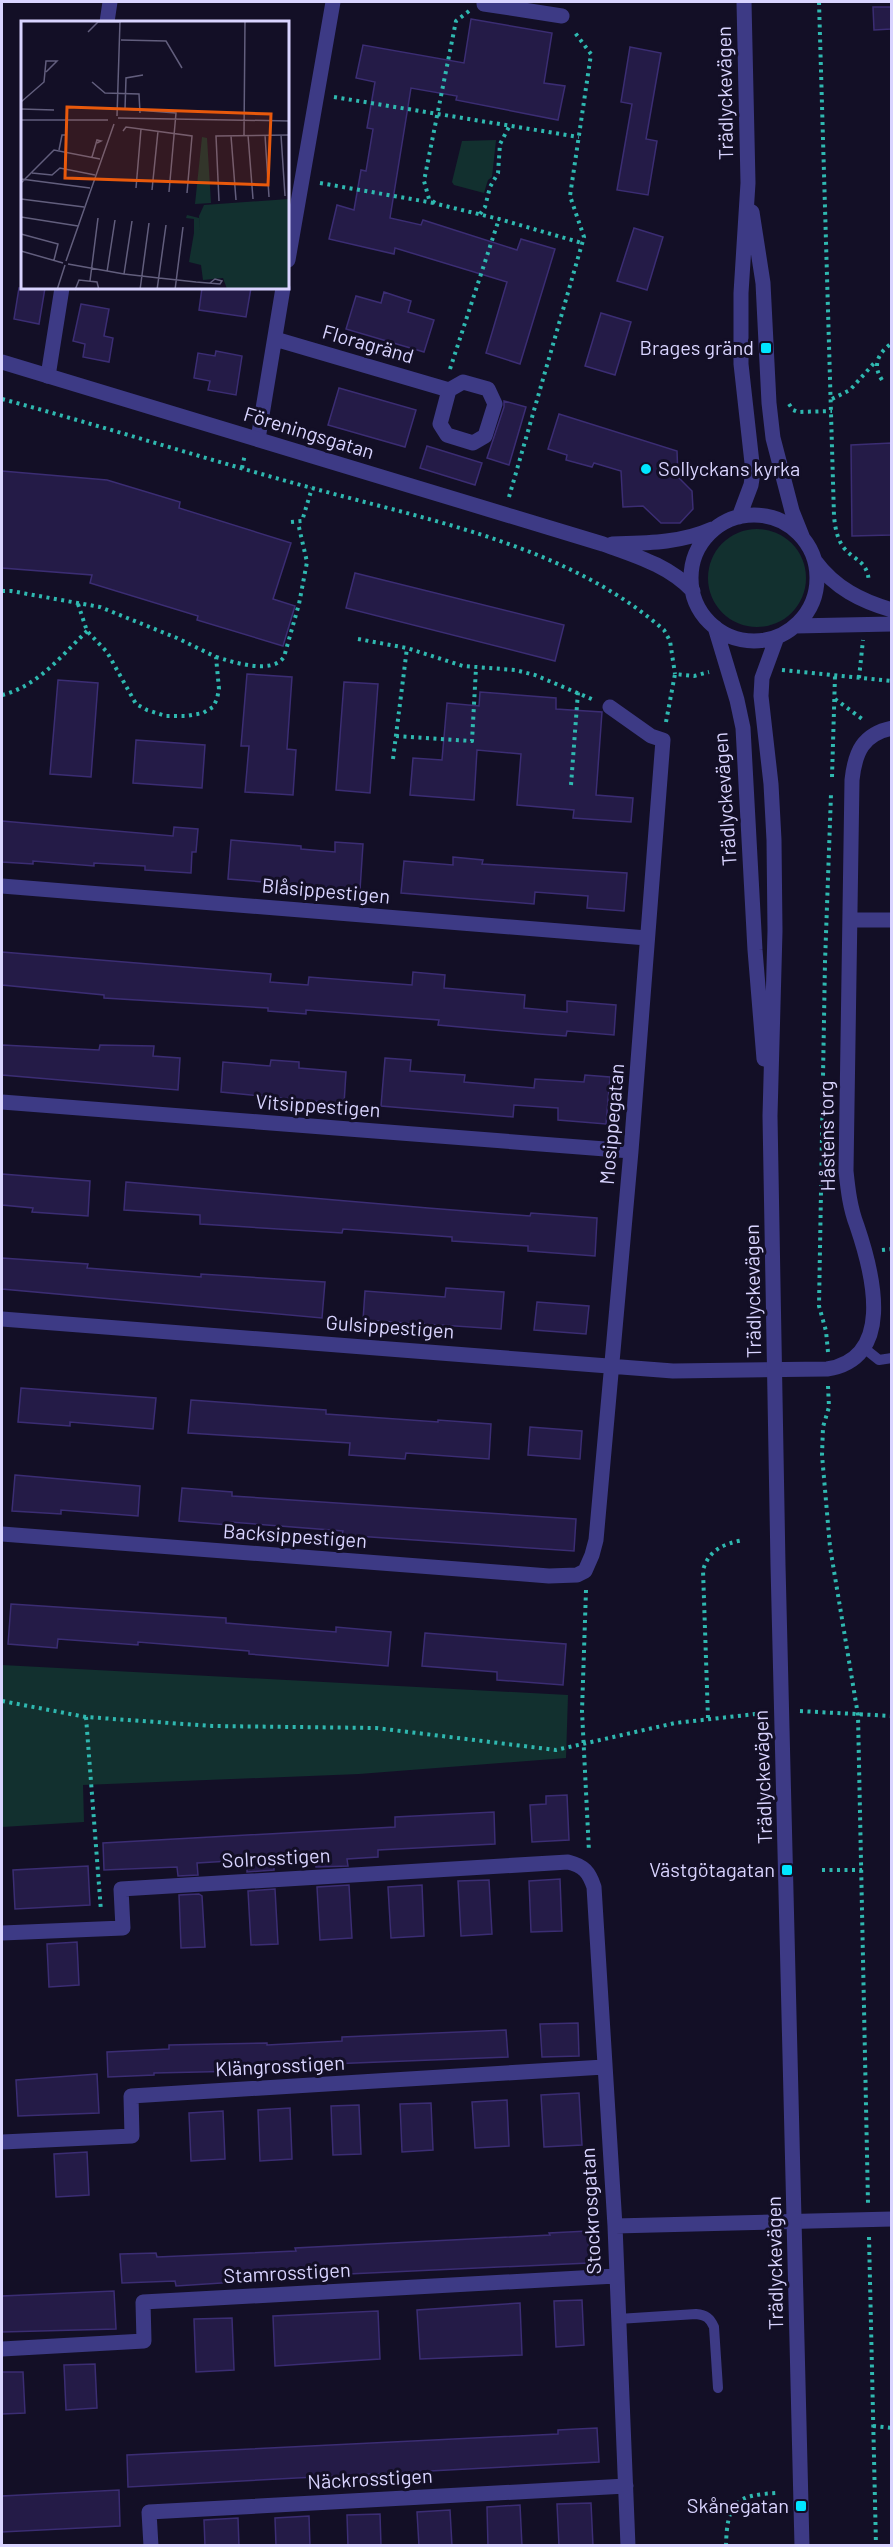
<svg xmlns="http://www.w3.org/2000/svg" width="893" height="2547" viewBox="0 0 893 2547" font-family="Barlow,sans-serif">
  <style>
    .green { fill: #12302f }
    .building { fill: #241b47; stroke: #3b2d73; stroke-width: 1.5 }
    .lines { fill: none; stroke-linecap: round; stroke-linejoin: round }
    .path { stroke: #2fb8b0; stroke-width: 4; stroke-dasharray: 3 4.5; stroke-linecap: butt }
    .service { stroke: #3d3a85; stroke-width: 10 }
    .minor { stroke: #3d3a85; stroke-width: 15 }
    .tertiary { stroke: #3d3a85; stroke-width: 15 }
    .poi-dot { fill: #00e5ff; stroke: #130f26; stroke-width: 2 }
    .labels { text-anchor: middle; stroke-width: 6; stroke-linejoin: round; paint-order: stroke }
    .street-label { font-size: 20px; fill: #d9d4ff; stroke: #130f26 }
    .poi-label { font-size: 20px; fill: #d9d4ff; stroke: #130f26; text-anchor: end }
    .inset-road { fill: none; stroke: #625e7d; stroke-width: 1.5 }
    .view { fill: #e8590c; fill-opacity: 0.15; stroke: #e8590c; stroke-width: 3 }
    .inset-edge { fill: none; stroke: #d9d4ff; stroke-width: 3 }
  </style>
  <rect width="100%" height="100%" fill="#130f26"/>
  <!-- green -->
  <path class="green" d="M496,140L492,177L488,180L484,193L454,185L452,182L462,141Z
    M708 578a49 49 0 1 1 98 0a49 49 0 1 1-98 0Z
    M2,1665L568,1695L566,1758L359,1774L83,1785L84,1822L2,1827Z"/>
  <!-- building -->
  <path class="building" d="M873,7H891V29L874,30Z
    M471,19L552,33L544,83L565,86L558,120L456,100L457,96L411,88L390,218L421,225L423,220L517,250L521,239L555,249L520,364L486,353L507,282L395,248L394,254L329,239L337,205L354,210L361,170L366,171L373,129L367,128L375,82L356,78L363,45L464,63Z
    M630,47L661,53L646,139L657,141L648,195L617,190L632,104L621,102Z
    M634,228L663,237L647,290L617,281Z
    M19,288H45L39,324L14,319Z
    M202,288H251L246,317L199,310Z
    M384,292L411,301L408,312L434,320L424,352L346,329L356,296L381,303Z
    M81,304L109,309L104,336L113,338L109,362L83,357L85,344L73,341Z
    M601,313L631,322L615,375L585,366Z
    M216,351L242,356L236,395L208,390L210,381L194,378L198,353L215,356Z
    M339,388L416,410L405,447L328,425Z
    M504,401L526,407L509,465L487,458L504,407Z
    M559,414L677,451L678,477L692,491L693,509L680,523H661L643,506L623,507L621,471L594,463L592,467L566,460L567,455L548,449Z
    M891,443V535L852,536L851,445Z
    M427,446L482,463L475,485L420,468Z
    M2,471L107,480L180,502L179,508L291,543L273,599L295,606L283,646L197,620L198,616L90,583L92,575L2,568Z
    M355,573L564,625L555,661L346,608Z
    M247,674L292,677L287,749L296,750L293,795L245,792L249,746H241Z
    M58,680L98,683L91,777L50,774Z
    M344,682L378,684L370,793L336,790Z
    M480,692L556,698V709L602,712L596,795L633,798L631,822L573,818L574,810L517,805L521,754L477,750L474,800L410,795L413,758L442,760L447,703L479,706Z
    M136,740L205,745L202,788L133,783Z
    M2,821L173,836L174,827L198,829L196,852H192L191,873L145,870V866L94,863V866L33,861V864L2,862Z
    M231,840L301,846V849L335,852V842L363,844L360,890L228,879Z
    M453,857L483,860L482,864L627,873L624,911L587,908L588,896L535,892L534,904L401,893L404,861L453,865Z
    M2,952L271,974L270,982L308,985L309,977L412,985L413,972L445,975L444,988L525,995L524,1008L567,1012V1001L616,1005L614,1035L567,1031L566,1036L539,1034L438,1025L439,1020L306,1010V1014L268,1011V1008L104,998V995L2,985Z
    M2,1045L99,1050L100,1045L154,1046L153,1056L180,1058L178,1090L2,1075Z
    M385,1058L411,1060L410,1071L465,1075L464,1082L534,1088L535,1079L584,1082L585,1075L610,1077L606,1124L558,1120V1108L514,1105L513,1117L381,1106Z
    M271,1060L299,1062V1068L346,1072L344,1104L221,1092L223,1062L270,1066Z
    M2,1174L90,1181L88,1216L32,1212L33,1208L2,1205Z
    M126,1182L428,1208L530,1216L531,1213L597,1218L595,1256L528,1251V1246L452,1241V1237L343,1229L342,1233L200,1224V1215L124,1210Z
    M2,1258L88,1264L87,1268L201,1277V1274L325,1282L322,1318L2,1289Z
    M446,1288L504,1292L501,1329L363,1320L365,1291L445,1297Z
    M537,1302L589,1306L586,1334L534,1330Z
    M21,1388L156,1398L153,1429L70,1422V1426L18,1422Z
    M191,1400L326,1410V1414L438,1422V1420L491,1424L489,1459L406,1453L405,1459L349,1455L350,1443L188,1433Z
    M530,1427L582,1431L580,1459L528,1455Z
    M15,1475L140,1486L138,1516L61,1510V1514L12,1511Z
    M182,1488L232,1492V1496L576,1519L574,1551L342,1535L343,1531L230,1522L229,1525L179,1521Z
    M11,1604L226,1618V1623L336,1632V1627L391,1632L388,1666L249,1654V1651L138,1642V1645L58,1639L57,1648L8,1644Z
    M425,1633L566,1644L563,1685L497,1680V1672L422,1666Z
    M567,1795L569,1840L532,1842L530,1805L546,1804V1796Z
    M494,1812L495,1844L378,1850V1857L347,1859L348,1866L316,1867L315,1859L274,1862V1870L247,1872V1860L197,1863L198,1875L178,1876L177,1867L104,1870L103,1843L395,1827V1817Z
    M88,1866L90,1905L15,1909L13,1870Z
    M560,1879L562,1931L531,1932L529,1881Z
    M489,1880L492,1934L461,1936L458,1881Z
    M349,1885L352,1938L320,1940L317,1887Z
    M422,1885L424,1936L391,1938L388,1887Z
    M275,1889L278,1944L251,1945L248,1891Z
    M199,1894L202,1896L205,1947L181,1948L179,1895Z
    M77,1942L79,1985L49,1987L47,1944Z
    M578,2023L579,2056L542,2057L540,2024Z
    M506,2030L508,2057L329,2064V2067L284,2070L154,2073V2075L108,2077L107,2052L169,2049V2045L267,2043V2045L342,2041V2037Z
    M97,2074L99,2113L18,2116L16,2080Z
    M579,2093L582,2145L544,2147L541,2095Z
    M507,2100L509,2146L475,2148L472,2102Z
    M431,2103L433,2150L402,2152L400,2104Z
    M359,2105L361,2154L333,2155L331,2106Z
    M290,2108L292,2159L260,2161L258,2110Z
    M223,2111L225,2159L191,2161L189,2113Z
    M87,2152L89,2195L56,2197L54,2154Z
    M588,2231L589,2263L283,2277V2279L176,2286L175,2281L122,2283L120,2254L156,2253L157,2257L296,2251L295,2248L550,2235L549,2233Z
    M114,2291L116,2329L2,2332V2296Z
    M582,2300L584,2345L556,2347L554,2301Z
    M520,2303L522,2355L420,2359L417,2310Z
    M378,2311L380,2359L275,2366L273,2316Z
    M232,2318L234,2370L196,2372L194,2319Z
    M95,2364L97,2408L66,2410L64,2365Z
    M2,2372H23L25,2413L2,2414Z
    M597,2428L599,2462L128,2487L127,2455L558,2434V2430Z
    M119,2490L120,2526L2,2532V2496Z
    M591,2503L593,2546H559L557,2504Z
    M520,2505L522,2546H488L487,2507Z
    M450,2510L452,2546H419L417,2512Z
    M380,2514L381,2546H348L347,2515Z
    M309,2516L310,2546H276L275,2518Z
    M238,2518L239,2546H205L204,2520Z"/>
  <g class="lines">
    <!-- path -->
    <path class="path" d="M819,2L834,516C835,527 837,539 844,548C856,562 867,560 869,582
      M469,11L456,21L424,181L429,199L437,204L499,219L582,243
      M334,97L579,137
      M320,183L434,203
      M480,214L485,207L490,187L498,173L500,144L510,125
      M450,369L499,219
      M882,380C872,365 878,353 892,343
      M2,399C106,427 208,460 312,488C432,521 568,546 664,630L670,641L675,674
      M832,399L850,390L876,361
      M789,404L793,410L798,412L832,411
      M242,468L245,454
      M509,497L584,237L570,196L591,54L573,30
      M291,522L302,521L312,488
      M2,591H11L100,607L177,638L216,657L219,689L217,699L213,707L203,713L186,716H166L147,710L136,704L107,652L87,631L78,604
      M358,639L407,648L463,666L515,670L535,675L594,700
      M216,657C233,662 272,675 284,657L299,604L307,562L298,523
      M782,670L892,681
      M859,678L863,640
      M2,695C38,686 61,656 87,631
      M835,699L865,721
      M666,722L675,674L694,676L709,672
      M396,736L472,741L476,668
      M393,759L407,648
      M832,777L835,676
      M571,785L578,692
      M882,1250L892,1249
      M828,1352L826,1331L819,1306L825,962L831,794
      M828,1386L829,1407L823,1427L822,1455L830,1547L858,1715L868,2203
      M586,1590L582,1711L589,1852
      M2,1701L86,1717L212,1726L376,1728L556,1750L675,1723L765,1713
      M800,1711L892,1716
      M86,1717L101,1911
      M708,1718L703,1570C709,1550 723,1544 743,1540
      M822,1870H862
      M869,2237L876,2546
      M873,2426L892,2428
      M726,2546C727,2503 735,2495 777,2493"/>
    <!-- service -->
    <path class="service" d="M869,1352L879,1360L892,1358
      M618,2319L696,2314C706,2315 710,2318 714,2327L718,2388"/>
    <!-- minor -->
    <path class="minor" d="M484,2V4L562,16
      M107,22L110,2
      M288,260L333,2
      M275,339L449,390L463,382L488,389L495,404L485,436L473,443L447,435L440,424L449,390
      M48,376L62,288
      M258,439L283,288
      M2,886L647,938
      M850,920H892
      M2,1102L631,1151
      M2,1319L673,1371L827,1369C893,1359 875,1279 857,1226C850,1208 848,1190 846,1171L852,780C855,752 863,734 892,728
      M2,1534L549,1576L577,1575L585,1571L592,1555L596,1540L631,1151L663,740L651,736L610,707
      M2,1933L123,1928L121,1889L568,1862C584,1866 589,1872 594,1887L615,2226L628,2546
      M2,2142L132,2136L131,2096L604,2067
      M615,2226L892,2219
      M2,2349L144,2341L143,2302L616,2276
      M151,2546L149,2512L626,2486"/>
    <!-- tertiary -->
    <path class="tertiary" d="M752,212L763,283L769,403L773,438L792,511L802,536
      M2,362L603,544C636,556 668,565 693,591
      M691 578a63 63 0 1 1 126 0a63 63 0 1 1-126 0Z
      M739,517L751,485L753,472L741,364V293L748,183L744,2
      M612,544C646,543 681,543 712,529
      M815,561C835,588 861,601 892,610
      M795,626L892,624
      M715,627L737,700L743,728L755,950L764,1059
      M777,637L762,678L761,696L771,784L774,840L775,931L770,1116L778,1565L802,2546"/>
  </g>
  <!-- markers -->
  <g class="poi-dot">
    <rect x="760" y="342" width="12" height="12" rx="3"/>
    <circle cx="646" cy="469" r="6"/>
    <rect x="781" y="1864" width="12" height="12" rx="3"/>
    <rect x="795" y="2500" width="12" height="12" rx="3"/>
  </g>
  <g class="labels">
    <!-- street labels -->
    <g class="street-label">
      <text transform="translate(725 93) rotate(-91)" y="7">Trädlyckevägen</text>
      <text transform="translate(368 344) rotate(16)" y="7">Floragränd</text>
      <text transform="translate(309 433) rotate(17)" y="7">Föreningsgatan</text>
      <text transform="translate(725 799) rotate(-94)" y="7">Trädlyckevägen</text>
      <text transform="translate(326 891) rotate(5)" y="7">Blåsippestigen</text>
      <text transform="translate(318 1106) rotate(4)" y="7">Vitsippestigen</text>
      <text transform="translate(612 1124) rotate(-85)" y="7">Mosippegatan</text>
      <text transform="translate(827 1136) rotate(-91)" y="7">Håstens torg</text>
      <text transform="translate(753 1291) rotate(-91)" y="7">Trädlyckevägen</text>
      <text transform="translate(390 1327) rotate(4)" y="7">Gulsippestigen</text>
      <text transform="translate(295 1536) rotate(4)" y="7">Backsippestigen</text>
      <text transform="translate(763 1777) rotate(-92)" y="7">Trädlyckevägen</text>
      <text transform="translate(276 1858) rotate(-3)" y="7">Solrosstigen</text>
      <text transform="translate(280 2066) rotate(-3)" y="7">Klängrosstigen</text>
      <text transform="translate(591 2211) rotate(-93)" y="7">Stockrosgatan</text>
      <text transform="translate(775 2263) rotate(-91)" y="7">Trädlyckevägen</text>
      <text transform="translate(287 2273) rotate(-3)" y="7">Stamrosstigen</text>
      <text transform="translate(370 2479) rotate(-3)" y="7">Näckrosstigen</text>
    </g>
    <!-- poi labels -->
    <g class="poi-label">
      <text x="754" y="355">Brages gränd</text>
      <text x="658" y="476" text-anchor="start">Sollyckans kyrka</text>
      <text x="775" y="1877">Västgötagatan</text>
      <text x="789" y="2513">Skånegatan</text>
    </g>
  </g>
  <!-- overview -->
  <g transform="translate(21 21)">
    <rect width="268" height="268" fill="#130f26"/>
    <path d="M181,116L186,117L190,182L174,183ZM268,178V268H195H206L202,257L182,259L180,244L168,241L173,212V198L165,197L166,194L178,197L179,209L178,195L183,184Z" fill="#12302f"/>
    <path class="inset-road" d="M67,11L77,1H100M100,19L145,20L161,47M122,54L105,57L104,88L155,92L148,171M71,61L84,72L118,73L119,92M0,81L23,61L25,40H36L25,51M0,88L33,89M96,95L99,0M97,97L269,100M0,99H87M102,110L105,106L171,115L166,172M223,114L224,0M227,114L232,178M244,114L248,176M260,114L264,175M210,115L215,179M38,129L41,114H46M71,136L76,119L80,120L76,122M11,152L31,154L39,147L74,154M0,158L69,167M0,162L33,129L79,138M115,167L120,108M131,169L137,110M0,178L63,186M198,180L195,115L269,114M0,196L57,205M0,213L37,223L33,239M0,230L42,242M45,240L93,103M47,243L103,253L138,257L175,261L199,263L201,260L194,258L189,262M86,251L94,199M103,253L111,200M69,260L77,197M36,269L44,244M54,269L58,259L76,261L78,269M119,269L128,202M136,269L145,204M154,269L162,206"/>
    <path class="view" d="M46,86L250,93L247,164L44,157Z"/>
    <rect width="268" height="268" class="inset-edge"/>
  </g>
  <!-- border -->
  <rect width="893" height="2547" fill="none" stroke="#d9d4ff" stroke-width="6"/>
</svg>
